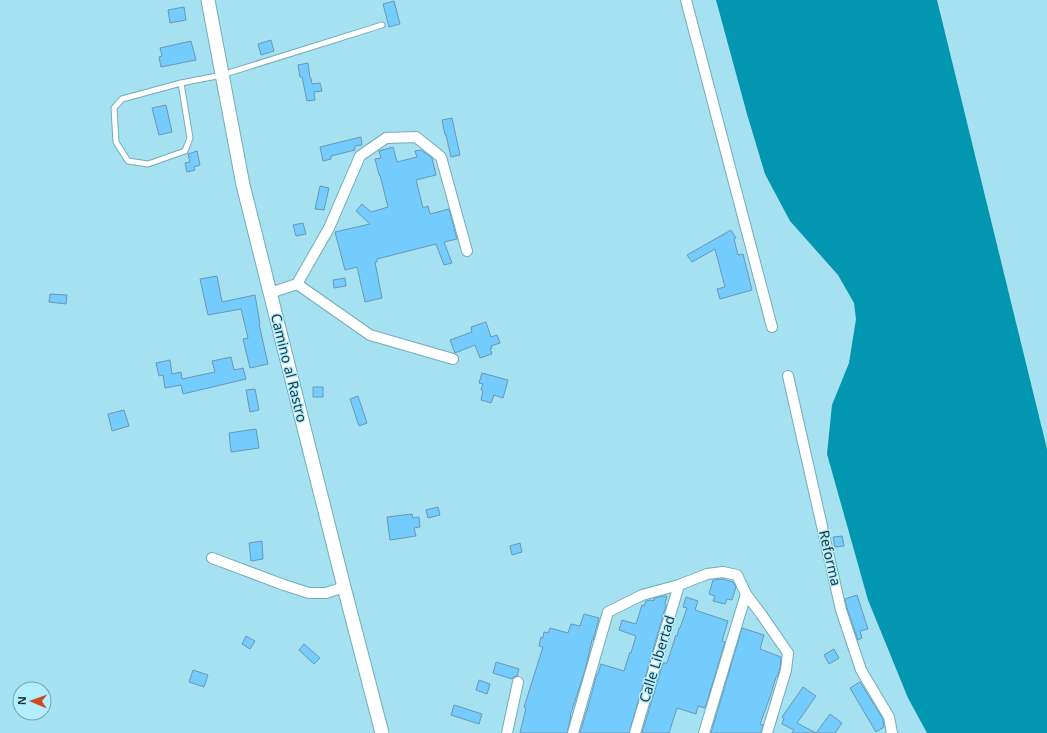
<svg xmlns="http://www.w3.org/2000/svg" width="1047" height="733" viewBox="0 0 1047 733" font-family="'Noto Sans',sans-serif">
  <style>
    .water { fill: #0296b0 }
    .building { fill: #74cbfd; stroke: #6a97b3 }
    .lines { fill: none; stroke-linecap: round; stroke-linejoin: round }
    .service-casing { stroke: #72acbb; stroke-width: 7 }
    .minor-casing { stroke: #72acbb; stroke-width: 12 }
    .tertiary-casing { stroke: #72acbb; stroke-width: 15 }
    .service { stroke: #fff; stroke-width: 5 }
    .minor { stroke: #fff; stroke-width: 10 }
    .tertiary { stroke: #fff; stroke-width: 13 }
    .labels { text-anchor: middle; stroke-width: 3; stroke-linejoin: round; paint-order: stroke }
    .street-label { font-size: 14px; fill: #1d353b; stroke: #b2eefe }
  </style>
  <rect width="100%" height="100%" fill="#a6e1f1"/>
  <!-- water -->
  <path class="water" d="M716,0H937L1047,449V733H927L908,698L868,600L827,454L832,405L849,363L856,319L854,303L838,275L790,221L765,174L747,114Z"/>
  <!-- building -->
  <path class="building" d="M394,1L400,24L389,27L383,4Z
    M184,7L186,20L170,23L168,10Z
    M271,40L274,51L261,55L258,44Z
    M191,41L196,60L161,67L159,57L162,56L160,48Z
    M308,63L310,78H311L312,84L320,83L322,91L314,92L315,100L307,101L302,77H300L298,65Z
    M166,105L172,132L159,135L152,108Z
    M452,118L460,155L451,157L446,135H445L442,120Z
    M361,137L362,145L355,146V150L331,156V159L323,161L320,147Z
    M393,147L397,162L417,157L415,151L421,150L432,158L436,175L416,180L423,208L428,206L430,214L449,209L457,239L444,242L452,263L444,265L436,244L377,259V262H375L382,298L365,302L357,267L345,270L335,232L370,224L356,211L362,204L371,212L388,207L380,175H379L375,159L381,158L379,151Z
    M197,151L200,165L194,167L195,170L187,172L185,163L190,162L188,154Z
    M320,186L329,188L324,210L315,209Z
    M303,223L306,234L296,236L293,225Z
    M731,230L736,238L734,239L738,255L743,254L752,290L720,299L717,289L725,287L715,249L692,262L687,255Z
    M217,276L222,302L255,295L260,324H259L268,364L250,368L243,339L248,338L241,309L208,315L200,279Z
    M345,278L346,286L334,288L333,280Z
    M50,294L67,295L66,304L49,302Z
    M486,322L491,337L497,335L500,343L491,346L492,348L490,349L492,354L480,358L475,345L455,353L450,340L472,332L471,327Z
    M231,357L234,370L243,368L246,379L183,394L181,385L165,388L163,375L159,376L156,363L170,360L172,374L181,372L182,379L215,372L212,361Z
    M482,373L508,380L503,398L494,395L491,403L481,400L483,391L481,390L483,384L479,383Z
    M313,387H323V397H313Z
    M255,389L259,410L250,412L246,390Z
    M358,396L367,423L359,426L350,399Z
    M124,410L129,426L112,431L108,414Z
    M256,429L259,448L231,452L229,433Z
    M438,507L440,515L428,518L426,510Z
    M412,514L413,518L419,517L420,527L414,528L416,536L390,540L387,517Z
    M842,536L844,546L835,547L833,537Z
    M262,541L263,559L251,561L249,543Z
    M520,543L522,552L512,555L510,546Z
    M723,579L733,582L736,587L732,600L727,599L725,604L713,601L715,596L709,594L713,580Z
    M857,595L868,629L860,631L862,638L858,640L847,608L845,599Z
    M665,596H667L665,604L666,605L629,733H580L589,703L597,674H598L601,664L624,671L630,652L631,653L636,636L619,630L622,620L636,624L642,605L644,606L646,601L650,600L654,601V598Z
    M686,597L698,601L695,610L728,621L722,641L725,642L705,708L698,706L696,714L677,708L669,733H642L663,663H667L676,635L677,636L679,628H680L687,608L683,607Z
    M584,614L599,618L593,640H592L585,670L570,716H571L567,733H520L526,708L524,707L543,647L539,646L541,637L543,638L544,632L548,633L550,628L568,633L571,624L580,626Z
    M742,628L764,635L760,649L781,657L780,669L777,677H776L770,697L760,724L763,725L761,733H711Z
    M246,636L255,641L250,649L242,644Z
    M304,644L320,658L314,664L299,650Z
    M834,649L839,658L829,664L824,655Z
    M496,662L519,669L517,676L513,677L512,679L493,673Z
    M193,670L208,675L204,687L189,682Z
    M479,680L490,684L487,694L476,690Z
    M860,682L883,719L884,727L876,732L850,688Z
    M803,687L816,696L797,723L816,733H792L794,730L782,724L784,718L782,717Z
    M454,705L482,714L479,724L451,715Z
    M830,714L842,723L835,733H816Z"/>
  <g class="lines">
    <defs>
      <path id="service" d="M181,83L190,138L185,151L148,164L128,161L116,142L114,108L122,99L181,83L222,75L382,25"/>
      <path id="minor" d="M686,0L772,327
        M297,284L370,335L453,359
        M270,293L297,284L329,228L360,156L386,138L416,137L441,157L467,251
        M788,376L841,610L861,670L889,717L892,733
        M212,558L284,585L309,593H326L344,587
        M507,733L518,682
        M573,733L608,612L642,595L679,585L707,574L723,572L737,575L746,594L761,614L788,653L786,670L767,733
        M635,733L679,585
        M704,733L746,594"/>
      <path id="tertiary" d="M208,0L243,185L344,587L382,733"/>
    </defs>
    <!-- service casing -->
    <use href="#service" class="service-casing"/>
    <!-- minor casing -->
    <use href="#minor" class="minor-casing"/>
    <!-- tertiary casing -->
    <use href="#tertiary" class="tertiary-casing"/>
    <!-- service -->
    <use href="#service" class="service"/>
    <!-- minor -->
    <use href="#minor" class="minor"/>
    <!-- tertiary -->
    <use href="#tertiary" class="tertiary"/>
  </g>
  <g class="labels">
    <!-- street labels -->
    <g class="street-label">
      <text transform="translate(289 368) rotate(76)" y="5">Camino al Rastro</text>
      <text transform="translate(830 558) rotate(77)" y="5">Reforma</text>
      <text transform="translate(657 659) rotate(-73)" y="5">Calle Libertad</text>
    </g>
  </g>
  <!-- north arrow -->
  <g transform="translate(32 701) rotate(272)"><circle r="19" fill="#b2eefe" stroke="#76a4b0"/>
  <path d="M0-3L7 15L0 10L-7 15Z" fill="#d24923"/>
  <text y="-6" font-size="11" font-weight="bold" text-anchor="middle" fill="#1d353b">N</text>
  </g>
</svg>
